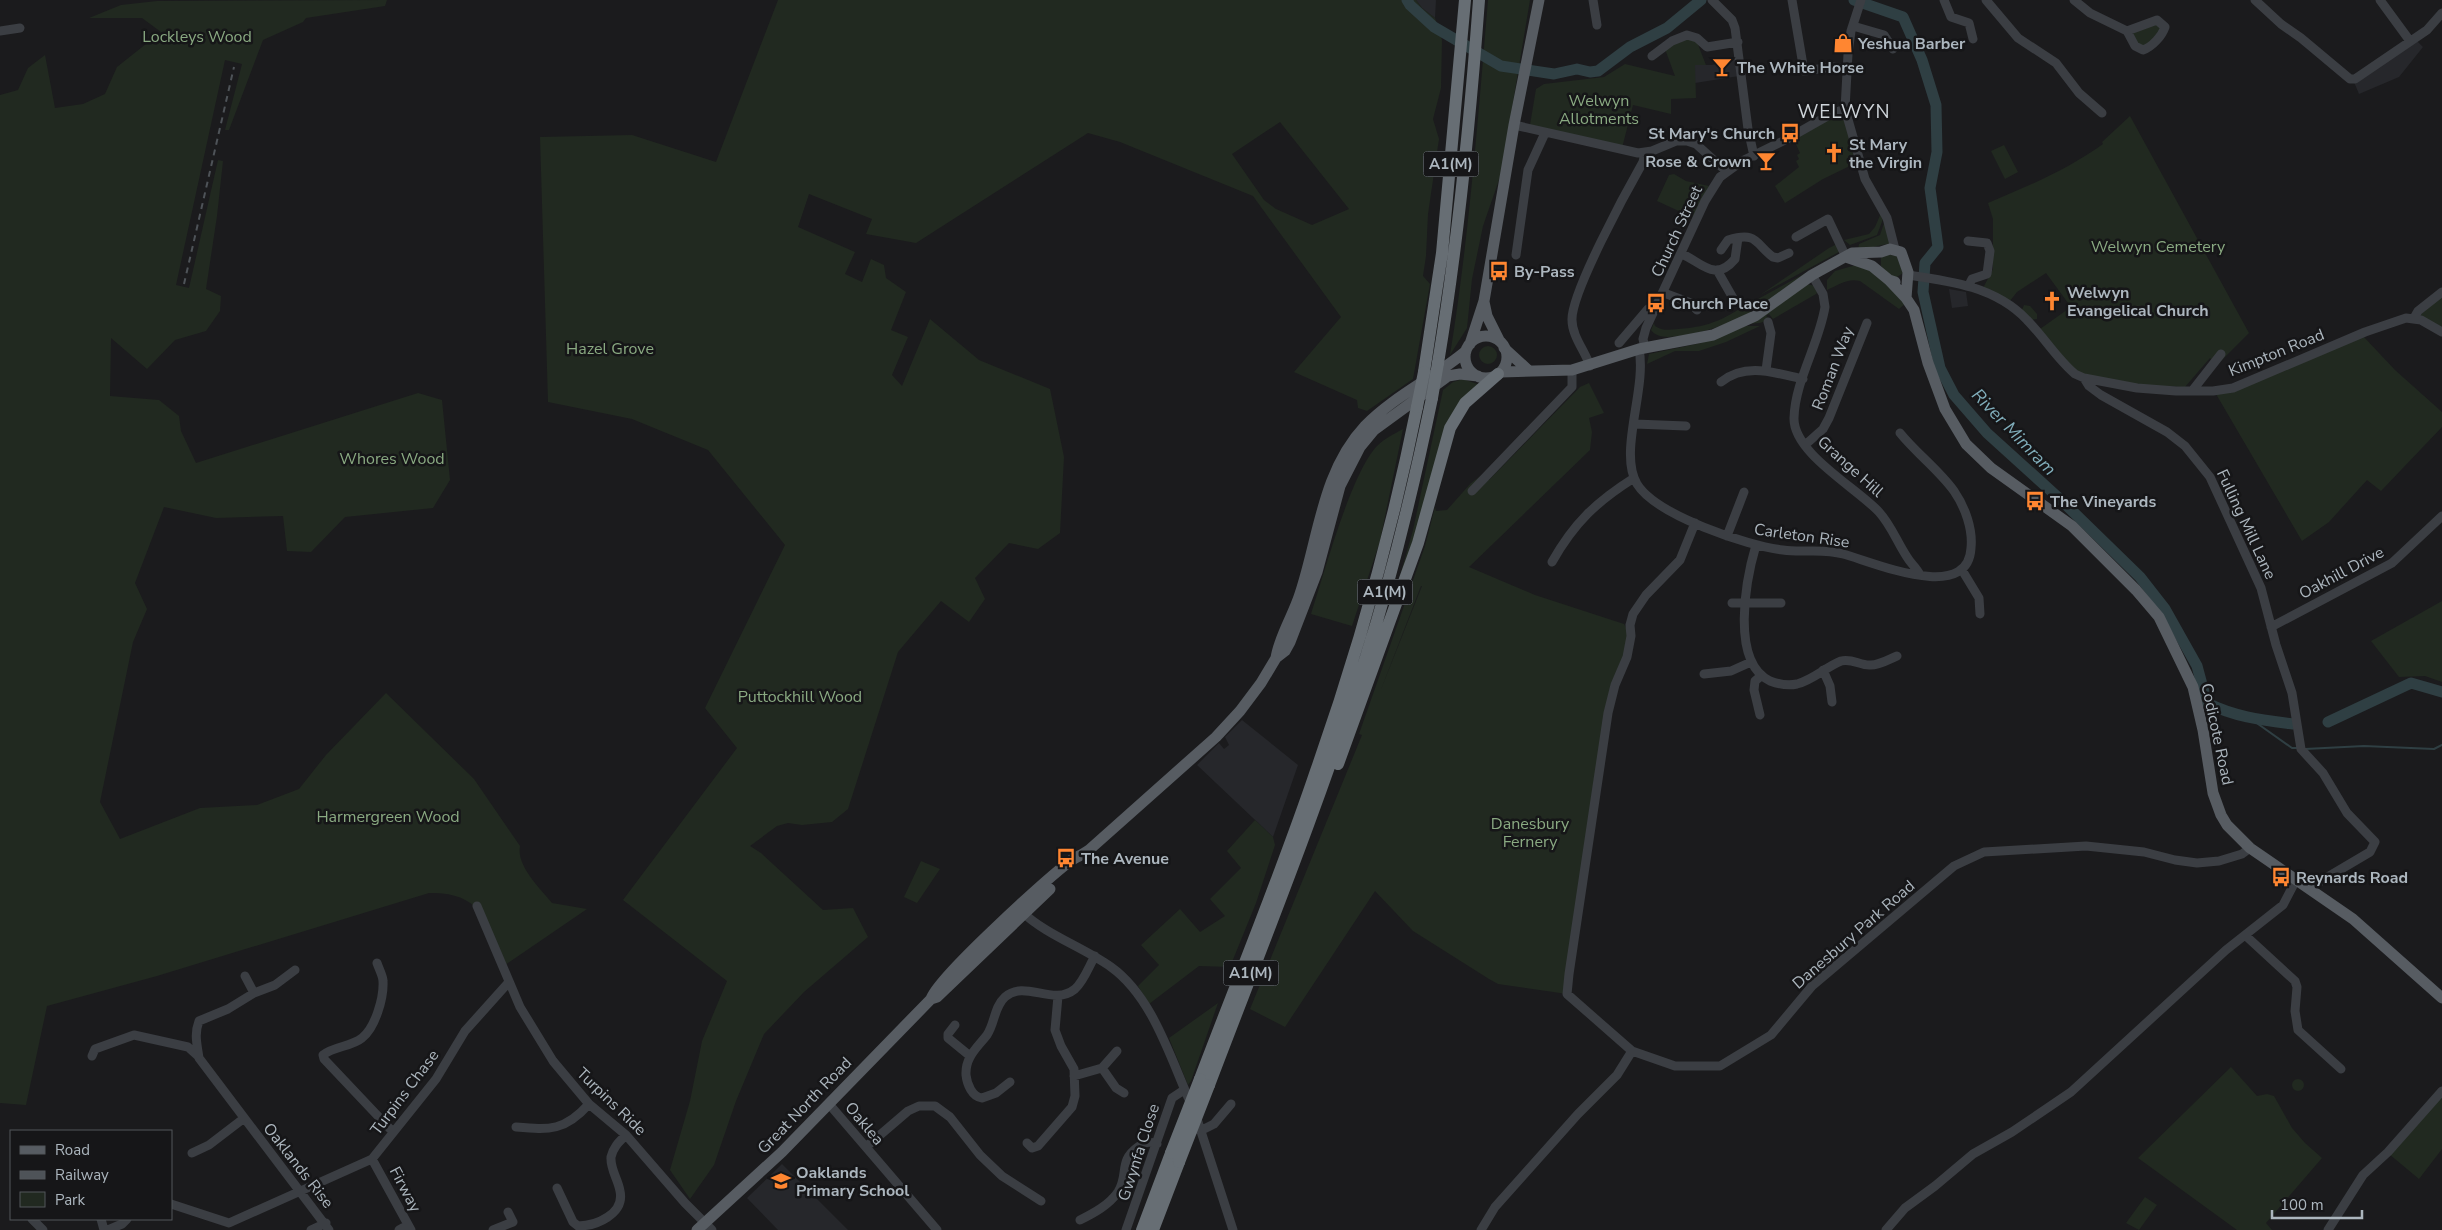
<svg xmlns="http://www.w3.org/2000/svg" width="2442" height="1230" viewBox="0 0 2442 1230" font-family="'Nunito Sans',sans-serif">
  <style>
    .built { fill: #26272b }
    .green { fill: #212920; fill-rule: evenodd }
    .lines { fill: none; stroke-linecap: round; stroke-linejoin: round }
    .stream { stroke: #2f3f43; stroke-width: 2 }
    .river { stroke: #2f3f43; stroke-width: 11 }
    .minor { stroke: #3b3e43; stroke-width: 9 }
    .major { stroke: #575c62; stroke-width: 11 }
    .highway { stroke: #676e74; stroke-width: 12 }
    .rail { stroke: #4e5358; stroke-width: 2; stroke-dasharray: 6 5; stroke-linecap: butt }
    .highway-bridge { stroke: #676e74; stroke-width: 12 }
    .labels { text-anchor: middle; stroke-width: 5; stroke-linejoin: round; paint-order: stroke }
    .shield { fill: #161618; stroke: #7f868c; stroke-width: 1 }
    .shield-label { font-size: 15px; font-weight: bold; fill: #acb6be }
    .park-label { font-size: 16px; fill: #8aaa82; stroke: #161618 }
    .poi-label { font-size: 16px; font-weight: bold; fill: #acb6be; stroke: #161618; text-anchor: start }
    .street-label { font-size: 16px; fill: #acb6be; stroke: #161618 }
    .water-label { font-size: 18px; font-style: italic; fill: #81aebb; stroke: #161618 }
    .quarter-label { font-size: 19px; letter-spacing: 1px; fill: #ced4d9; stroke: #161618 }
  </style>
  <rect width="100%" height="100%" fill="#1b1b1d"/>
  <!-- built -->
  <path class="built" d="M1416,0H1436L1435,18L1422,8Z
    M2416,40L2423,47L2399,77L2359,94L2354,82Z
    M1737,59L1739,76L1695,83V65H1712Z
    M1949,289L1966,292L1968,306L1952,308Z
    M1242,720L1298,765L1273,837L1197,765L1219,743L1224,749L1229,745L1225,737Z
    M782,1164L848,1230H778L747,1198Z"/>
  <!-- green -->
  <path class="green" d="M387,0L385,6L306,18L303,22L263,40L229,130H225L242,64L225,60L176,285L189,288L218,160L223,161L217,216L206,289L221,296L220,311L206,331L175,340L147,369L111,338L110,396L159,400L179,416L181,431L196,463L418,393L442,400L450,480L433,508L345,517L311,552L287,551L283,516L216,518L164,507L135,583L147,609L133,642L100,802L120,839L200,808L257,805L299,789L326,755L386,693L474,779L520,846C516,866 541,889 552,903L587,909L505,965L476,908C463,895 447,893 429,893L157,976L47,1006L26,1105L0,1103V95L18,90L28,68L45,55L55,108L83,104L105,94L117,67L161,32L142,18H89L121,5L157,1Z
    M778,0H1416L1422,8L1435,18L1442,40L1441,88L1433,119L1439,139L1428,214L1426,256L1423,276L1430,284L1413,379L1367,411L1358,408L1357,400L1294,372L1341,317L1253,196L1120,142L1088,133L916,243L866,234L872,219L809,194L798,227L855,252L845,274L862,282L871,259L884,265L886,278L906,292L891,330L908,337L892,375L902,386L930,319L979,360L1050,389L1064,457L1060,533L1038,549L1009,543L975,578L985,599L969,622L941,601L898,652L848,809L832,822L802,825L788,823L777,826L750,846L761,853L823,910L853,908L868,937L804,992L764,1034L736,1101L714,1165L690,1199L670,1170L690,1101L702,1041L727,981L623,900L737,748L705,708L785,545L708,450L632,419L548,402L540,137L632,135L716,162ZM1280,122L1349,209L1312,225L1276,209L1264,200L1232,154Z
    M1488,0H1530L1501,174L1483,226L1472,279L1467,328L1450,355C1469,238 1478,119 1488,0Z
    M2156,23L2162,26L2148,46L2140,47L2133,34L2134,32Z
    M1683,37L1697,42L1706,65H1695L1696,98L1671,99V114L1633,105L1622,148L1530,125L1536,89L1544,84L1604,77L1625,64L1675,76L1665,49Z
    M2130,116L2249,333L2217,365L2210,358L2185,387C2157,386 2098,385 2075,370C2062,361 2050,342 2040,329L2071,307L2046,273L2017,292L2009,302L1983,288L1993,269V219L1988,203C2028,186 2067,170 2103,144L2102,142Z
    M1833,117L1843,119L1845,123L1856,163L1823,179L1785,203L1775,186L1799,167L1796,161L1799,159L1797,155L1800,153L1794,140Z
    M2004,145L2018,172L2005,179L1991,151Z
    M1674,174L1686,181L1709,186L1694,218L1657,201L1669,175Z
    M1881,213L1883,219L1877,235L1850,245L1844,240L1869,234L1875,227Z
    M1885,220L1892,243L1858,250L1859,244L1880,235Z
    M1839,243V252L1760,295L1829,248Z
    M1885,254L1897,256L1903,273L1894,279L1881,266V258Z
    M1826,262C1777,296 1741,327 1680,336C1669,337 1658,339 1651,330L1654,323L1655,326C1662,331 1669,330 1678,329C1711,327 1727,318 1754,299L1758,304L1760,302L1758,299Z
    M1856,265L1872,269L1906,303L1899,309L1860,281C1847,278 1839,285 1827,290V280L1835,271Z
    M1807,284L1815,286L1818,291L1816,294L1773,319L1769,314L1766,316L1770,319L1760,323L1745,324Z
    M2442,296V330L2420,315Z
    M2024,305L2030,306L2037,314V319L2031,320L2022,310Z
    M1746,326H1760L1726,342L1699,351H1675L1647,364L1649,354L1701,343Z
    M2362,335L2395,370L2442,412V427L2381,491L2367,480L2329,522L2302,541L2216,394Z
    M1479 355a9 9 0 1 1 18 0a9 9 0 1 1-18 0Z
    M1463,379L1480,385L1463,401L1399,579L1413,530L1443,390L1453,382Z
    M1589,383L1604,413L1589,418L1592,432L1590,450L1469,567L1535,595L1624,624L1631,636L1615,685L1567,994L1498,984L1489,979L1413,931L1375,891L1285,1027L1250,1009L1362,735L1359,734L1425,546L1435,507L1436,511L1447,510L1471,483L1483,474L1489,480L1580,387ZM1422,586L1380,692L1421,586Z
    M1403,429L1380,541L1352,626L1311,614C1324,574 1351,473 1377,446C1385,438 1394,434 1403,429Z
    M2442,601V682L2425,676L2399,677L2371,641Z
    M1255,820L1273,837L1275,845L1256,903L1230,967L1199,966L1149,1004L1138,986L1159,965L1141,945L1180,909L1200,932L1225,916L1210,899L1241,868L1227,851Z
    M921,861L940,869L917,903L904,897Z
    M1218,1003L1191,1081L1188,1085L1169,1038Z
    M2231,1067L2257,1096L2267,1094L2274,1096L2292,1128L2305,1143L2322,1158L2266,1223L2272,1230H2237L2138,1158Z
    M2292 1085a6 6 0 1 1 12 0a6 6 0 1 1-12 0Z
    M2442,1096V1149L2419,1179L2389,1154Z
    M2145,1197L2157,1205L2139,1230L2126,1223Z"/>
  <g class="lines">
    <!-- stream -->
    <path class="stream" d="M2251,719L2292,748H2298
      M2305,749L2364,746L2434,749L2442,745"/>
    <!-- river -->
    <path class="river" d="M1407,0L1410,5L1434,27L1501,66L1554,74L1577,69L1590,72L1598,71L1630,47L1667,28L1701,0
      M1854,0L1903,17L1922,60L1936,105L1937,152L1930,188L1938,247L1925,263L1923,292L1940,368L1954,395L1987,433L2061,500L2140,577L2165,609L2197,666L2207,703C2235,717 2262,720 2293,724
      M2328,722L2411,683L2442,692"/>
    <!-- minor -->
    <path class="minor" d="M1593,0L1597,25
      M1712,0L1732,20L1735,28L1748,129L1754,156
      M1792,0L1804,71L1833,67L1846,68
      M1861,0L1851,31L1848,54L1845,109L1865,179L1887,218L1895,249
      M1944,0L1951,17L1969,23L1973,39
      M1986,0L2018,38L2056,63L2079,93L2102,113
      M2074,0L2090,13L2127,31L2157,20L2165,27C2162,36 2152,47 2143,50L2135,46L2127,31
      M2255,0L2281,24L2301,38L2350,79H2355L2427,30L2442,13
      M2380,0L2410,41
      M1853,26L1884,35L1893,49
      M0,31L20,28
      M1652,56L1672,41L1687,35L1697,38L1707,47L1738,42
      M1514,125L1638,153L1652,151L1676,141H1687L1696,144L1726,171
      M1796,237L1828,219L1846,257
      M1968,241L1987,243L1990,251L1987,274L1972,279L1969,285
      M1721,250L1728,240C1758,231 1755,244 1773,257L1778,258L1789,253
      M1682,254C1701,262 1715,283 1735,259L1738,238
      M1516,255L1528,170L1545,133
      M1717,270L1733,298
      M1812,275L1823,294L1825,307C1819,344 1795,381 1794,418C1793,453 1857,488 1879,512C1891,525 1897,542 1907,557C1911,564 1917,568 1920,575
      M1908,275C1951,281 1996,287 2027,320C2044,337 2057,359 2075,374L2084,378L2137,388L2176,391H2213L2233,388L2365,332L2406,318L2421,320L2442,332
      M1664,293L1691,303L1697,310
      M2414,318L2418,311L2442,292
      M1619,343L1648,309
      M1645,348L1643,339L1646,328L1705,201L1720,177L1742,161L1787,139L1831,114L1845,109
      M1639,349C1647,389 1618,452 1637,484C1656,515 1747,546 1783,550C1803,553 1823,548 1843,554C1873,562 1968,604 1971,548C1973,529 1965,507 1954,491C1939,470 1917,454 1900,433
      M1590,366C1585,351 1572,336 1572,320C1571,293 1627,190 1643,162L1645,153
      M1766,370L1771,333L1768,322
      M2084,378L2089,386L2101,395L2167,432L2185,446L2210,477L2261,588L2276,645L2292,693L2301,749L2323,773L2347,813L2375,842L2370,852L2309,888
      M1721,382C1746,362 1775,373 1803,379
      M2192,391L2221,354
      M1635,424L1686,426
      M1805,445L1823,429L1829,418L1867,323
      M1472,491L1572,387V370
      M1695,523L1680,560L1646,595L1633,614L1630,625L1631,636L1627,657L1615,685L1608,713L1569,974L1567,994L1632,1051L1675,1066H1720L1771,1035L1812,986L1954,866L1984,852L2086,846L2144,852L2175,860L2197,863L2219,861L2242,854L2250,848
      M1727,536L1744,492
      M1756,545C1746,579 1730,662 1770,681C1778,684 1788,686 1797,684C1813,680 1826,667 1841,661C1851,658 1860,665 1869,665C1879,666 1889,659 1897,656
      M1552,562C1574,523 1596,502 1634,478
      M1962,570L1979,598L1980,614
      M1732,603H1781
      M2271,627L2392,563L2442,516
      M1823,670L1830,686L1832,702
      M1704,674L1731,671L1751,662
      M1760,715L1754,690L1755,681L1761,676
      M477,906L520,1007L553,1061L589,1104L626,1135L685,1203L712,1230
      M1021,911C1046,935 1083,947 1111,967C1153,997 1171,1060 1191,1104
      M2246,936L2295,981L2297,987L2295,1011L2298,1030L2341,1069
      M377,963C379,969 383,976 383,981C384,998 375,1028 362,1038C351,1047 334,1046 323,1055L324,1059L393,1132
      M295,970L275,985L254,993L228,1009L199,1021C194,1034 197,1044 199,1058L329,1230
      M245,976L254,993
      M955,1025L948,1034V1038L970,1056
      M92,1056L95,1049L134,1035L188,1047L199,1057
      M1102,1068L1116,1088L1124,1093
      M1074,1076L1102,1068L1117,1051
      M1010,1082L996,1093L982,1098C972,1097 967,1084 966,1075C965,1057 977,1048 987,1035C995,1023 994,1007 1005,997C1025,979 1053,1007 1075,989C1084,981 1089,966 1095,956
      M829,1104L937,1230
      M1196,1116L1233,1230
      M516,1127C550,1130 565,1131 589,1104
      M1200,1131L1214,1124L1231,1104
      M1027,1143L1032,1148L1038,1146L1072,1107L1075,1096L1074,1069L1061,1046L1055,1030L1058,996
      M866,1147L908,1111L919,1106H935L950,1117L980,1155L1002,1176L1041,1201
      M192,1153L209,1145L243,1119
      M372,1159L411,1230
      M557,1188L573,1222L578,1226C596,1226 625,1214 620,1191C618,1179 610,1169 611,1157C613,1147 620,1141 626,1135
      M171,1204L229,1223L372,1159L436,1079L465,1031L509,982
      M32,1219L43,1230
      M101,1219L104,1230
      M1080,1220C1094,1213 1109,1205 1118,1192C1129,1175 1118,1161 1138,1147C1145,1142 1149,1141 1157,1144
      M108,1230L122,1224L127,1219
      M311,1230L326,1223
      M399,1230L408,1225
      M493,1230L513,1222L508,1212
      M1126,1230L1172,1098L1184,1090
      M1481,1230L1495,1207L1578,1114L1617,1075L1632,1051
      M1886,1230L1905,1208L1935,1186L1973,1154L2012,1132L2071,1092L2226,950L2283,905L2296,880
      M2328,1230L2363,1175L2388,1152L2442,1091"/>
    <!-- major -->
    <path class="major" d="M1846,257L1872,266L1889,280L1895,282
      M1889,280L1906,298L1914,310L1928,363L1945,409L1966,444L1991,468L2072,526L2136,590L2159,617L2193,687L2203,730L2213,793L2221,815L2227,825L2250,848L2353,919L2442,998
      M1484,302L1487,316L1499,340
      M1465 357a21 21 0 1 1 42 0a21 21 0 1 1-42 0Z
      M1470,344L1484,301L1514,125L1539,0
      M1504,348L1528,370
      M1501,372L1572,370L1639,349L1713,335L1755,316L1812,275L1852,253L1881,252L1890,249L1901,252L1908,272L1906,298
      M1276,658C1279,637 1293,616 1300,594C1319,537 1322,472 1365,426C1394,396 1434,378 1466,351
      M931,999C937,978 1046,880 1069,862C1075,857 1083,855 1089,850L1216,737L1240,711L1261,683L1276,658L1285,651L1290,642L1317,572L1340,486L1360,447L1374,430L1448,376L1460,374L1478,376
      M697,1230L782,1152L931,999L937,997L1050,889"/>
    <!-- highway -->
    <path class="highway" d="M1438,363C1458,243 1470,122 1479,0
      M1424,372L1442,253L1465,0
      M1338,764L1418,543L1450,428L1465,403L1498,374
      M1200,1079C1239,976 1281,875 1316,771C1358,652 1392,531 1417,407
      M1209,1085C1263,943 1320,802 1366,657C1393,572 1414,485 1432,398
      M1142,1230L1171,1153
      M1153,1230L1179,1162"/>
    <!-- rail -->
    <path class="rail" d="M184,284L234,67"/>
    <!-- highway-bridge -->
    <path class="highway-bridge" d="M1432,398L1438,363
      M1417,407L1424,372
      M1171,1153L1200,1079
      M1179,1162L1209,1085"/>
  </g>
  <!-- icons -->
  <defs>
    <symbol id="shop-bare" viewBox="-9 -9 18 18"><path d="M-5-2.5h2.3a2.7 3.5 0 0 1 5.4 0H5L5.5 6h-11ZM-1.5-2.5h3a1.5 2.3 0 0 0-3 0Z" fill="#ff8631" stroke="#161618" stroke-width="2.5" paint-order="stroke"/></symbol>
    <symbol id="bar-bare" viewBox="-9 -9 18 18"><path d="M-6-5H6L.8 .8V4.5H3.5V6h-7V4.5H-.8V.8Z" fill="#ff8631" stroke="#161618" stroke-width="2.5" paint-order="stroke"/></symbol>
    <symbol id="bus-bare" viewBox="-9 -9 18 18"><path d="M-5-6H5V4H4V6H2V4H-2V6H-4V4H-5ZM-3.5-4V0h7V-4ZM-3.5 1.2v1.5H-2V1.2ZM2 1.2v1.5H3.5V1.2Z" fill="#ff8631" stroke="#161618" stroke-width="2.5" paint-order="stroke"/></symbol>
    <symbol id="church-bare" viewBox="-9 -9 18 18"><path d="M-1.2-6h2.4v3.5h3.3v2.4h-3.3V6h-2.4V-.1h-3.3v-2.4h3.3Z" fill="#ff8631" stroke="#161618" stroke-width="2.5" paint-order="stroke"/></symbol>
    <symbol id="school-bare" viewBox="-9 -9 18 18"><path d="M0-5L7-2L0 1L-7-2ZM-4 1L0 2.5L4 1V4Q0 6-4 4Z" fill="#ff8631" stroke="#161618" stroke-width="2.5" paint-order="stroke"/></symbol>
  </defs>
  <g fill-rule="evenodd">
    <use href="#shop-bare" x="1829" y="29" width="28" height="28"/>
    <use href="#bar-bare" x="1708" y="53" width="28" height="28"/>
    <use href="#bus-bare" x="1776" y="119" width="28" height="28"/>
    <use href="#church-bare" x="1820" y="139" width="28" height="28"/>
    <use href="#bar-bare" x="1752" y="147" width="28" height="28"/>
    <use href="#bus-bare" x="1485" y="257" width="28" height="28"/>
    <use href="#church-bare" x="2038" y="287" width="28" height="28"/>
    <use href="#bus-bare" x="1642" y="289" width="28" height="28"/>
    <use href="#bus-bare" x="2021" y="487" width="28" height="28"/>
    <use href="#bus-bare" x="1052" y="844" width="28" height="28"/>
    <use href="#bus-bare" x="2267" y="863" width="28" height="28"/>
    <use href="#school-bare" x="767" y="1167" width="28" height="28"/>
  </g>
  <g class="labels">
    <!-- shield labels -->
    <g class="shield">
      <rect x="1423.5" y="151.5" width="55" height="25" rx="4"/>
      <rect x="1357.5" y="579.5" width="55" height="25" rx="4"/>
      <rect x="1223.5" y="960.5" width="55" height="25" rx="4"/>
    </g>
    <g class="shield-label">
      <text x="1451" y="169">A1(M)</text>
      <text x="1385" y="597">A1(M)</text>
      <text x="1251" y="978">A1(M)</text>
    </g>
    <!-- park labels -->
    <g class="park-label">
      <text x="197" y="42">Lockleys Wood</text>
      <text x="1599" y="106">Welwyn<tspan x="1599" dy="18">Allotments</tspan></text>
      <text x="2158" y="252">Welwyn Cemetery</text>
      <text x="610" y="354">Hazel Grove</text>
      <text x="392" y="464">Whores Wood</text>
      <text x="800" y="702">Puttockhill Wood</text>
      <text x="388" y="822">Harmergreen Wood</text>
      <text x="1530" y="829">Danesbury<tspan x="1530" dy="18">Fernery</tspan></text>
    </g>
    <!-- poi labels -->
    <g class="poi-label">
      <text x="1858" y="49">Yeshua Barber</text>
      <text x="1737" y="73">The White Horse</text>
      <text x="1775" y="139" text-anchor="end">St Mary's Church</text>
      <text x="1849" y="150">St Mary<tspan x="1849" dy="18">the Virgin</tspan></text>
      <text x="1751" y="167" text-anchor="end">Rose &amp; Crown</text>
      <text x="1514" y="277">By-Pass</text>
      <text x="2067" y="298">Welwyn<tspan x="2067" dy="18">Evangelical Church</tspan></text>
      <text x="1671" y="309">Church Place</text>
      <text x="2050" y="507">The Vineyards</text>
      <text x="1081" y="864">The Avenue</text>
      <text x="2296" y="883">Reynards Road</text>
      <text x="796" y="1178">Oaklands<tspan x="796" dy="18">Primary School</tspan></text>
    </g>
    <!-- street labels -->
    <g class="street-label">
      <text transform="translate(1676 231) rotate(-65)" y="6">Church Street</text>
      <text transform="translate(2276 352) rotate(-22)" y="6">Kimpton Road</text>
      <text transform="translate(1832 368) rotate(-69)" y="6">Roman Way</text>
      <text transform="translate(1851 466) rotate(42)" y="6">Grange Hill</text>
      <text transform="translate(2247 524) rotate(65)" y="6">Fulling Mill Lane</text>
      <text transform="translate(1802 535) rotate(8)" y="6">Carleton Rise</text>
      <text transform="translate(2341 572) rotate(-28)" y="6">Oakhill Drive</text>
      <text transform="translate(2218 734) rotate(78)" y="6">Codicote Road</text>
      <text transform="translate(1853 934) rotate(-41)" y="6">Danesbury Park Road</text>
      <text transform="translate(404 1092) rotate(-53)" y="6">Turpins Chase</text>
      <text transform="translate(612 1101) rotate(44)" y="6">Turpins Ride</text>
      <text transform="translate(804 1105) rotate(-46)" y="6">Great North Road</text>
      <text transform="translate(865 1123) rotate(50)" y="6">Oaklea</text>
      <text transform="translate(1138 1152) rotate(-72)" y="6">Gwynfa Close</text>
      <text transform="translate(299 1165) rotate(52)" y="6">Oaklands Rise</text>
      <text transform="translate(406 1189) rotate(62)" y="6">Firway</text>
    </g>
    <!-- water labels -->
    <g class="water-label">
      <text transform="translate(2014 432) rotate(46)" y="6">River Mimram</text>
    </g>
    <!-- quarter labels -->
    <g class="quarter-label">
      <text x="1844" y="118">WELWYN</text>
    </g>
  </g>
  <!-- legend -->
  <rect x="10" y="1130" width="162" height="90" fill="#161618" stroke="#52565a"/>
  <rect x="20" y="1146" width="25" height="8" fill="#575c62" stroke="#52565a"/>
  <text x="55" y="1155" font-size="15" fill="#acb6be">Road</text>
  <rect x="20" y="1171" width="25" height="8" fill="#4e5358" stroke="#52565a"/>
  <text x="55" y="1180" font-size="15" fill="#acb6be">Railway</text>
  <rect x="20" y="1192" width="25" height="15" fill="#212920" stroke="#52565a"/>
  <text x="55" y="1205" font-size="15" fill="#acb6be">Park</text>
  <!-- scale -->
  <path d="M2272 1210v8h90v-8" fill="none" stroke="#acb6be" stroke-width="2.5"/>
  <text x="2280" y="1210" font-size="15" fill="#acb6be" stroke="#161618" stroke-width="4" paint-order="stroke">100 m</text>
</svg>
